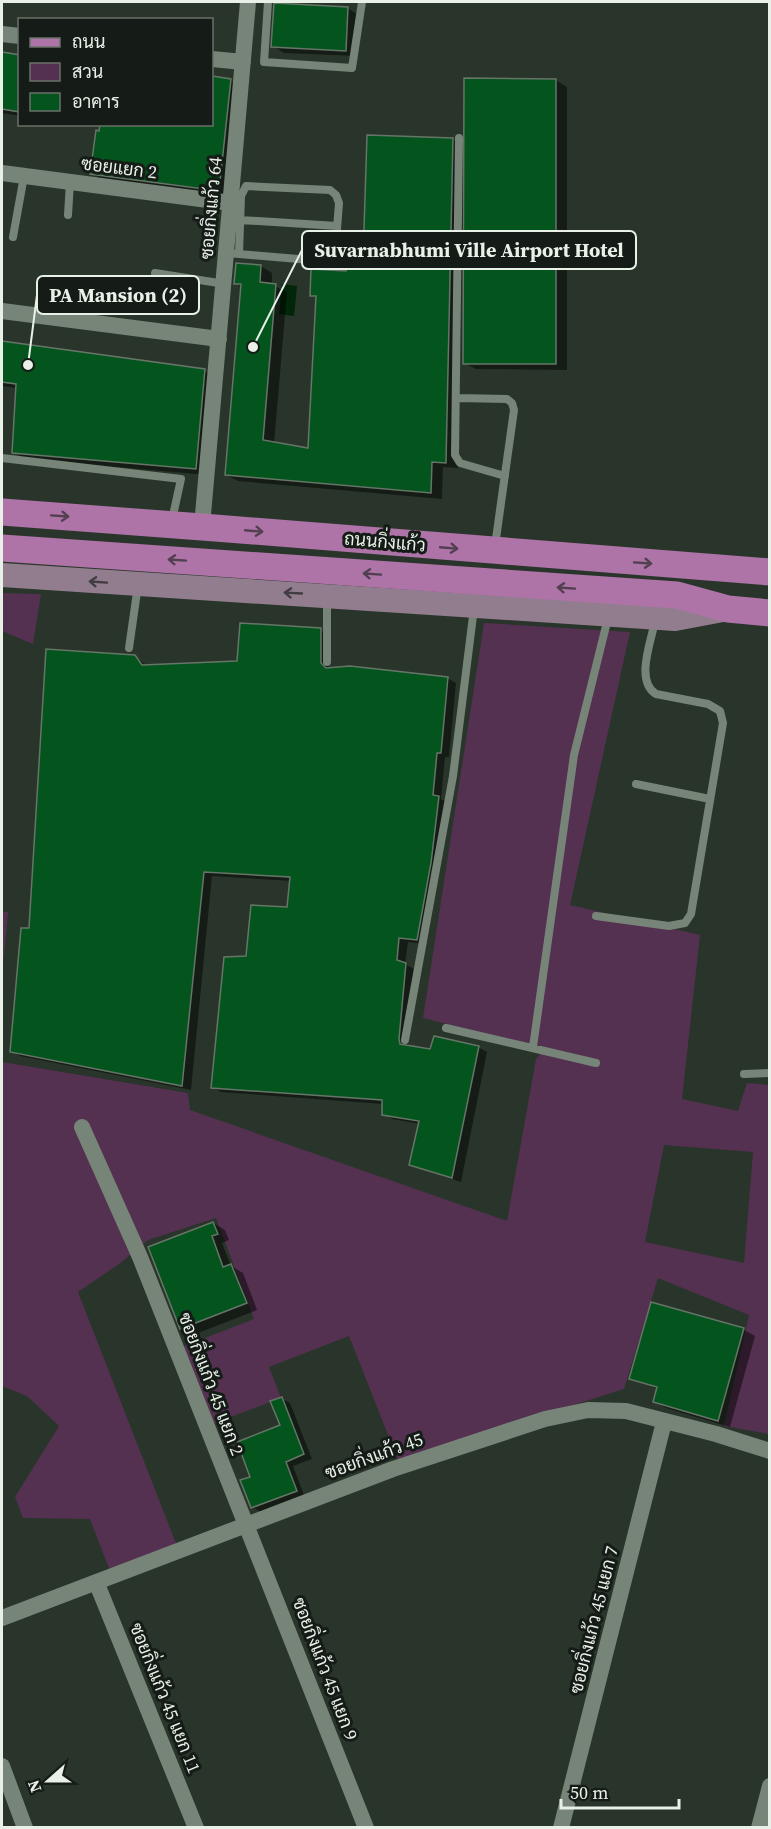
<svg xmlns="http://www.w3.org/2000/svg" width="771" height="1829" viewBox="0 0 771 1829" font-family="'Source Serif 4',Sarabun,serif">
  <style>
    .green { fill: #543150; fill-rule: evenodd }
    .water { fill: #012609 }
    .shadow { fill: #0007 }
    .building { fill: #03541d; stroke: #677568; stroke-width: 1.5 }
    .lines { fill: none; stroke-linecap: round; stroke-linejoin: round }
    .service { stroke: #768577; stroke-width: 8 }
    .minor { stroke: #768577; stroke-width: 16 }
    .secondary { stroke: #927d8f; stroke-width: 24 }
    .primary { stroke: #ae74a8; stroke-width: 27 }
    .oneway { stroke: #523f50 }
    .oneway2 { stroke: #413d40 }
    .labels { text-anchor: middle; stroke-width: 6; stroke-linejoin: round; paint-order: stroke }
    .street-label { font-size: 18px; fill: #e8f0e8; stroke: #151b16 }
    .leader { fill: none; stroke: #e8f0e8; stroke-width: 2 }
    .callout-dot { fill: #e8f0e8; stroke: #151b16; stroke-width: 2 }
    .callout { fill: #151b16; stroke: #e8f0e8; stroke-width: 2 }
    .callout-label { font-size: 20px; text-anchor: middle; font-weight: bold; fill: #e8f0e8 }
  </style>
  <rect width="100%" height="100%" fill="#29352a"/>
  <!-- green -->
  <path class="green" d="M2,593L41,594L33,644L2,631Z
    M484,623L630,632L570,905L700,935L682,1099L738,1111L747,1083L769,1085V1434L724,1426L749,1315L658,1278L624,1389L398,1460L349,1336L269,1367L281,1398L209,1425L182,1347L254,1319L216,1218L148,1240L119,1264L78,1292L177,1546L110,1571L90,1519L23,1518L15,1497L59,1426L27,1396L2,1386V1062L188,1093L190,1110L507,1221L536,1059L545,1049L423,1018ZM664,1145L753,1152L744,1263L645,1242Z
    M2,912H8L2,975Z"/>
  <!-- water -->
  <path class="water" d="M282,284L297,286L294,316L279,314Z"/>
  <!-- shadow -->
  <path class="shadow" d="M347,8L359,15L357,56L284,53L273,46Z
    M2,54L20,57V116L2,113Z
    M212,77L230,80L242,87L231,196L103,180L92,173L100,124H212Z
    M556,80L567,87V370L476,369L464,363L465,254H462L458,468L443,467L442,499L238,481L226,475L243,287L235,283L261,266L272,273V285L287,292L274,444L310,450L317,298L312,295L364,262L452,139L465,147Z
    M2,343L205,371L216,377L208,475L25,459L13,452L17,388L2,386Z
    M320,630L329,635V669L447,678L456,683L449,757H445L441,799L447,802L425,944L408,942L405,964L414,969L408,1047L431,1051L478,1047L487,1052L461,1182L410,1165L420,1124L392,1119L384,1114L383,1104L221,1092L212,1087L247,958L289,909L292,881L212,876L191,1090L20,1056L12,1051L30,930L135,656L147,666L239,662Z
    M213,1223L225,1230L229,1240L222,1243L231,1266L243,1273L257,1310L193,1335L181,1328Z
    M652,1304L744,1330L755,1336L730,1427L666,1408L654,1402L658,1389L631,1378Z
    M281,1398L290,1403L312,1459L293,1466L304,1495L261,1512L252,1507V1477L281,1426Z"/>
  <!-- building -->
  <path class="building" d="M274,3L348,7L346,51L271,47Z
    M2,52L20,55V112L2,109Z
    M212,76L231,79L219,191L90,174L96,130L99,131L100,124H212Z
    M464,78L556,79V364H463Z
    M367,135L453,138L446,463L432,462L431,493L225,475L241,284H234L236,263L261,265L260,282L276,284L263,440L308,448L316,296H310L311,269L346,271V260L363,261Z
    M2,341L205,369L196,469L12,453L16,384L2,382Z
    M240,623L321,628V663L326,668L350,666L448,677L441,753H437L433,795L439,796L431,863L417,940L399,938L397,960L406,963L399,1039L400,1044L430,1049L434,1036L479,1046L452,1178L409,1165L419,1121L382,1115V1100L211,1088L224,957L246,956L251,905L287,907L290,877L204,872L182,1086L10,1052L21,928H29L46,649L135,655L142,665L237,661Z
    M213,1222L218,1234L212,1236L223,1267L231,1264L247,1303L180,1329L148,1247Z
    M651,1302L744,1328L718,1421L653,1402L657,1387L629,1379Z
    M282,1397L304,1454L286,1462L297,1491L251,1508L240,1480L250,1477L237,1442L280,1425L270,1401Z"/>
  <g class="lines">
    <!-- service -->
    <path class="service" d="M268,2L264,62L352,68L362,2
      M459,138L455,455L460,463L505,476
      M68,215L70,182
      M240,220L337,226
      M13,237L24,176
      M227,253L239,254L322,261L332,259L335,255L339,203L336,195L330,190L246,186L241,196L239,254
      M155,273L225,284
      M458,398L507,399L512,403L514,410L495,546
      M2,458L181,479L172,520
      M129,648L138,585
      M327,662V599
      M636,784L710,799
      M596,916L669,926L685,923L691,914L723,723L720,711L708,704L656,694C635,681 651,642 655,621
      M446,1028L596,1063
      M405,1040L453,776L474,608
      M533,1047L574,755L608,618
      M744,1074L770,1073"/>
    <!-- minor -->
    <path class="minor" d="M2,34L20,36
      M212,59L243,62
      M2,173L231,203
      M2,311L219,339
      M202,526L248,2
      M82,1127L140,1257L366,1828
      M97,1584L196,1828
      M2,1618L393,1469L545,1419L588,1410L626,1411L716,1434L770,1451
      M2,1766L25,1828
      M561,1828L664,1422
      M759,1828L770,1786"/>
    <!-- secondary -->
    <path class="secondary" d="M2,575L675,619L728,609"/>
    <!-- primary -->
    <path class="primary" d="M2,512C258,530 513,553 770,572
      M2,548L677,595L728,609L770,613"/>
  </g>
  <!-- one-way arrows -->
  <defs><path id="oneway-shaft" d="M-6 0H5M1.5-3L5.5 0L1.5 3" fill="none" stroke-width="1.6" stroke-linecap="round" stroke-linejoin="round" transform="scale(1.5)"/></defs>
  <g class="oneway">
    <use href="#oneway-shaft" transform="translate(60 516) rotate(4)"/>
    <use href="#oneway-shaft" transform="translate(254 531) rotate(5)"/>
    <use href="#oneway-shaft" transform="translate(449 548) rotate(5)"/>
    <use href="#oneway-shaft" transform="translate(177 560) rotate(-176)"/>
    <use href="#oneway-shaft" transform="translate(643 563) rotate(4)"/>
    <use href="#oneway-shaft" transform="translate(372 574) rotate(-176)"/>
    <use href="#oneway-shaft" transform="translate(566 588) rotate(-176)"/>
  </g>
  <g class="oneway2">
    <use href="#oneway-shaft" transform="translate(98 582) rotate(-176)"/>
    <use href="#oneway-shaft" transform="translate(293 593) rotate(-177)"/>
  </g>
  <g class="labels">
    <!-- street labels -->
    <g class="street-label">
      <text transform="translate(119 168) rotate(7)" y="6">ซอยแยก 2</text>
      <text transform="translate(211 208) rotate(-85)" y="6">ซอยกิ่งแก้ว 64</text>
      <text transform="translate(385 542) rotate(5)" y="6">ถนนกิ่งแก้ว</text>
      <text transform="translate(211 1384) rotate(69)" y="6">ซอยกิ่งแก้ว 45 แยก 2</text>
      <text transform="translate(374 1456) rotate(-20)" y="6">ซอยกิ่งแก้ว 45</text>
      <text transform="translate(594 1620) rotate(-76)" y="6">ซอยกิ่งแก้ว 45 แยก 7</text>
      <text transform="translate(325 1669) rotate(69)" y="6">ซอยกิ่งแก้ว 45 แยก 9</text>
      <text transform="translate(165 1698) rotate(68)" y="6">ซอยกิ่งแก้ว 45 แยก 11</text>
    </g>
  </g>
  <!-- callouts -->
  <path class="leader" d="M253 347L302 250M28 365L37 295"/>
  <g class="callout-dot">
    <circle cx="253" cy="347" r="6"/>
    <circle cx="28" cy="365" r="6"/>
  </g>
  <g class="callout">
    <rect x="302" y="231" width="334" height="38" rx="6"/>
    <rect x="37" y="276" width="162" height="38" rx="6"/>
  </g>
  <g class="callout-label">
    <text x="469" y="257">Suvarnabhumi Ville Airport Hotel</text>
    <text x="118" y="302">PA Mansion (2)</text>
  </g>
  <!-- border -->
  <rect width="771" height="1829" fill="none" stroke="#e8f0e8" stroke-width="6"/>
  <!-- legend -->
  <rect x="18" y="18" width="195" height="108" fill="#151b16" stroke="#69706a" stroke-width="1.5"/>
  <rect x="30" y="38" width="30" height="9" fill="#ae74a8" stroke="#69706a" stroke-width="1.5"/>
  <text x="72" y="48" font-size="18" fill="#e8f0e8">ถนน</text>
  <rect x="30" y="63" width="30" height="18" fill="#543150" stroke="#69706a" stroke-width="1.5"/>
  <text x="72" y="78" font-size="18" fill="#e8f0e8">สวน</text>
  <rect x="30" y="93" width="30" height="18" fill="#03541d" stroke="#69706a" stroke-width="1.5"/>
  <text x="72" y="108" font-size="18" fill="#e8f0e8">อาคาร</text>
  <!-- north arrow -->
  <g transform="translate(48 1781) rotate(249)" stroke="#151b16" stroke-width="4.5" paint-order="stroke">
  <path d="M0-4.5L10 22L0 15L-10 22Z" fill="#e8f0e8"/>
  <text y="-9" font-size="16" font-weight="bold" text-anchor="middle" fill="#e8f0e8">N</text>
  </g>
  <!-- scale -->
  <path d="M561 1799v9h118v-9" fill="none" stroke="#e8f0e8" stroke-width="3"/>
  <text x="570" y="1799" font-size="18" fill="#e8f0e8" stroke="#151b16" stroke-width="4.5" paint-order="stroke">50 m</text>
</svg>
